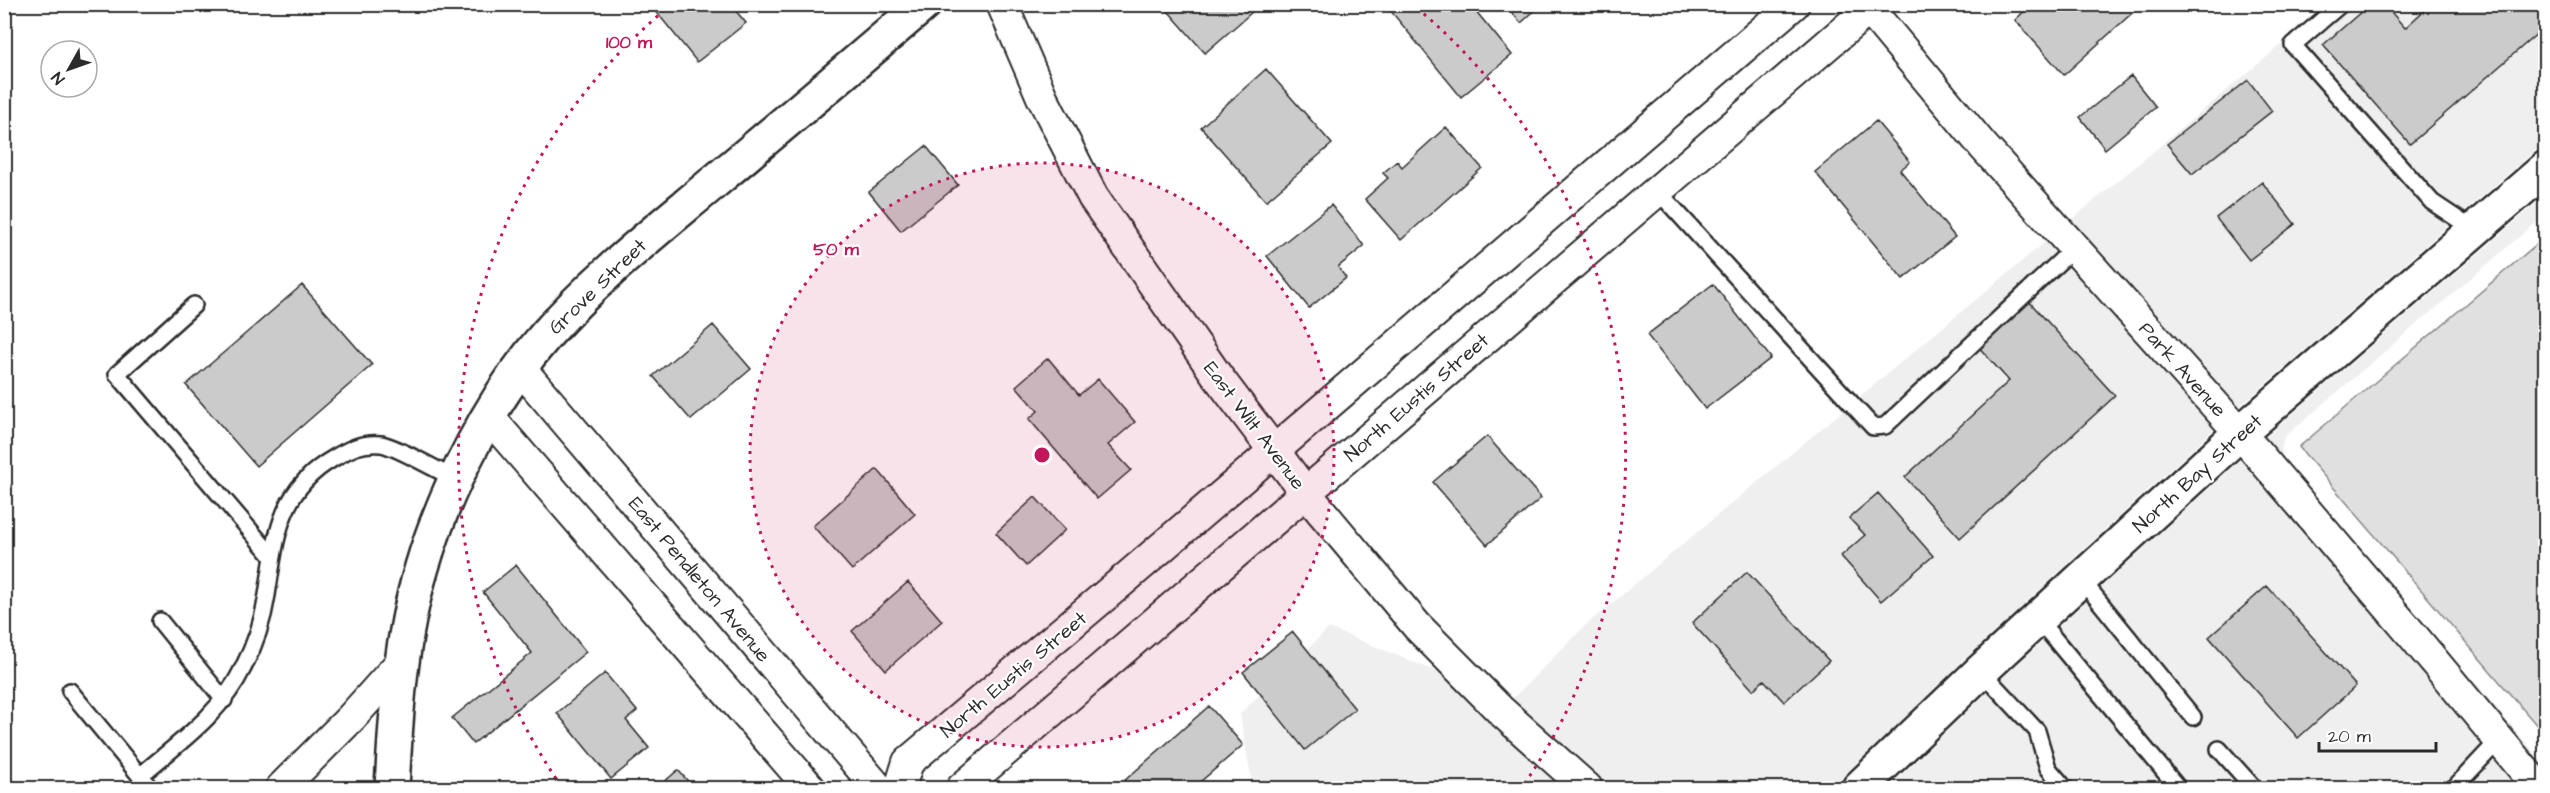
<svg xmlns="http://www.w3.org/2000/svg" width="2550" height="793" viewBox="0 0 2550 793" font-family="'Architects Daughter',sans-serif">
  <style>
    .built { fill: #efefef }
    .green { fill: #e0e0e0; stroke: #868686; stroke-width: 1.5 }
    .building { fill: #cbcbcb; stroke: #2b2b2b; stroke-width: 1.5 }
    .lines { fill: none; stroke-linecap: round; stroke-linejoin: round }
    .service-casing { stroke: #2b2b2b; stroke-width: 20 }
    .minor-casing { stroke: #2b2b2b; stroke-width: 34 }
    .primary-casing { stroke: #2b2b2b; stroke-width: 38 }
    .service { stroke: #fff; stroke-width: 15 }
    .minor { stroke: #fff; stroke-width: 30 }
    .primary { stroke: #fff; stroke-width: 33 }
    .ring { fill: none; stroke: #c2185b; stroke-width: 3; stroke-dasharray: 3 6 }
    .labels { text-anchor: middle; stroke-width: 4.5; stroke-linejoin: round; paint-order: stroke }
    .street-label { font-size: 20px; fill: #2b2b2b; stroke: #fff }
    .centre { fill: #c2185b; stroke: #fff; stroke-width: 3 }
    .ring-label { font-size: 18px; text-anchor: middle; font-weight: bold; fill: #c2185b; stroke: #fff; stroke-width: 4.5; stroke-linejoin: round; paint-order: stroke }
  </style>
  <rect width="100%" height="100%" fill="#fff"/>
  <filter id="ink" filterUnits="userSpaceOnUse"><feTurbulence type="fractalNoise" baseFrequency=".0167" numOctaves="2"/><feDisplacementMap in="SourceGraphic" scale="12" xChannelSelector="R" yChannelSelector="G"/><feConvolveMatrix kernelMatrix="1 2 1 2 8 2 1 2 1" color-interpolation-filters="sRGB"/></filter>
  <g filter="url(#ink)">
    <!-- built -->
    <path class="built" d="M2329,5H2545V142L2226,418L1967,657L1831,788H1253L1240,714L1329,628L1510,701L1586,625Z
      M2545,196V215L2288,434L2284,438L2281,449L2284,459L2545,765V788H1888L1994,686L2253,448Z"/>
    <!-- green -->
    <path class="green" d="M2545,237V735L2299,447Z"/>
    <!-- building -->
    <path class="building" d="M650,4H730L746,23L697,62Z
      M1162,4H1246L1252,12L1205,53Z
      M1398,4H1470L1512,55L1461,97L1390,10Z
      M1505,4H1542L1521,23Z
      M2032,4H2086L2091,10L2097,4H2142L2064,75L2015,20Z
      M2370,4H2384L2405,28L2431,4H2546V26L2410,144L2323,45Z
      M1266,69L1332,144L1266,201L1201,127Z
      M2131,76L2156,107L2105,149L2080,117Z
      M2248,80L2272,111L2192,174L2167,144Z
      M1876,121L1910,162L1900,170L1955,237L1903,279L1815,172Z
      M1446,127L1482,168L1401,240L1365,199L1388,178L1383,173L1397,161L1402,167Z
      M926,146L958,185L901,231L869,192Z
      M2262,182L2295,224L2249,260L2216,218Z
      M1331,205L1364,246L1338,267L1346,278L1309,308L1267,256Z
      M1713,284L1771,358L1705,409L1647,335Z
      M302,285L372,365L256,466L186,385Z
      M2026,298L2115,396L1960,538L1905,477L2009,381L1976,344Z
      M713,325L751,369L691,420L653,376Z
      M1048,358L1079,395L1098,379L1135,422L1108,445L1131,470L1097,499L1029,419L1038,411L1016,386Z
      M1487,436L1541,498L1487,545L1433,482Z
      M877,469L915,514L852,570L813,526Z
      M1878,493L1933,556L1881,601L1841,556L1865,535L1849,518Z
      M1035,497L1065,530L1026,566L996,533Z
      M516,565L586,652L473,744L452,718L532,653L483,592Z
      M1747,572L1829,661L1784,702L1764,680L1753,690L1692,623Z
      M908,582L942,621L886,670L852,631Z
      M2267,586L2356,686L2298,738L2209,637Z
      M1293,632L1355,709L1305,750L1243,672Z
      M605,673L637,711L626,720L649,748L611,779L557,713Z
      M1209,706L1243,745L1193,788H1129L1123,782Z
      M678,770L694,788H657Z"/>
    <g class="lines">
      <defs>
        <path id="service" d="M2341,4L2293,45L2432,202L2474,230
          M1657,190L1873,427L1885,426L2074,248
          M194,305L117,374L272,556
          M2081,579L2193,717
          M2038,619L2178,788
          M160,621L224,700
          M1981,671L2037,731L2048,768L2065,788
          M70,691L150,788
          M2219,749L2254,788
          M140,776C177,744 221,714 243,668C255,645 263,621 267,595C276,539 278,490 334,458C349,449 362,442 381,444C393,445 441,472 455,479
          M2454,788L2499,740"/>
        <path id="minor" d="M1002,4L1042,97L1093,197L1218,377L1305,492L1417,626L1501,711L1587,788
          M1869,9L1983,146L2240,433L2414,637L2539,788
          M521,369L878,788
          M489,417L810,788
          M281,788L351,718L402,661
          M900,788L908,762L1126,578L1794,4
          M962,788L1869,9V4"/>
        <path id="primary" d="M392,788C396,714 400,639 422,567C445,489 492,397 546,335C593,281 652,234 707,188C780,127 852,66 924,4
          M1859,788L1981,671L2240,433L2546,168"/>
      </defs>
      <!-- service casing -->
      <use href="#service" class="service-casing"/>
      <!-- minor casing -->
      <use href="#minor" class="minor-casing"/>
      <!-- primary casing -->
      <use href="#primary" class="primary-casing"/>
      <!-- service -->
      <use href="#service" class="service"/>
      <!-- minor -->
      <use href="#minor" class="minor"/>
      <!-- primary -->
      <use href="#primary" class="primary"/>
    </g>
  </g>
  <!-- distance rings -->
  <circle cx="1042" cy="455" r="292" fill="#c2185b" fill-opacity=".12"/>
  <g class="ring">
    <circle cx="1042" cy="455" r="292"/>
    <path d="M561 786A584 584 0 0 1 667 8M1417 8A584 584 0 0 1 1523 786"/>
  </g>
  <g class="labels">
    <!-- street labels -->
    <g class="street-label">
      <text transform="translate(597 286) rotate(-44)" y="7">Grove Street</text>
      <text transform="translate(2183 369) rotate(48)" y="7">Park Avenue</text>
      <text transform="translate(1416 397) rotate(-41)" y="7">North Eustis Street</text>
      <text transform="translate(1255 425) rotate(53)" y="7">East Wilt Avenue</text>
      <text transform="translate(2197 473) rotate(-42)" y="7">North Bay Street</text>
      <text transform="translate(700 579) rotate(50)" y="7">East Pendleton Avenue</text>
      <text transform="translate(1013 674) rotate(-40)" y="7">North Eustis Street</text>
    </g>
  </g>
  <circle cx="1042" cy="455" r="9" class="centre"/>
  <g class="ring-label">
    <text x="629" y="48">100 m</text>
    <text x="836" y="255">50 m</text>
  </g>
  <!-- margin -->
  <rect width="2550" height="793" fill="none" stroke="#fff" stroke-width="24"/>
  <rect x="12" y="12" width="2526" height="769" fill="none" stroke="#2b2b2b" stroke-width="2" filter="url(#ink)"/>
  <!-- north arrow -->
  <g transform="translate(69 69) rotate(230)"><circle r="28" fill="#ffffff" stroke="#aaaaaa" stroke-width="1.5"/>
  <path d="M0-4.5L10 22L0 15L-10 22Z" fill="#2b2b2b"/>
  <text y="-9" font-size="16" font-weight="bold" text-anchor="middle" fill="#2b2b2b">N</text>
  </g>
  <!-- scale -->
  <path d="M2319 742v9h117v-9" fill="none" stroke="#2b2b2b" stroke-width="3"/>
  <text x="2328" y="742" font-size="18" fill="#2b2b2b" stroke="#ffffff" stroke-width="4.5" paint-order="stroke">20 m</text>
</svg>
